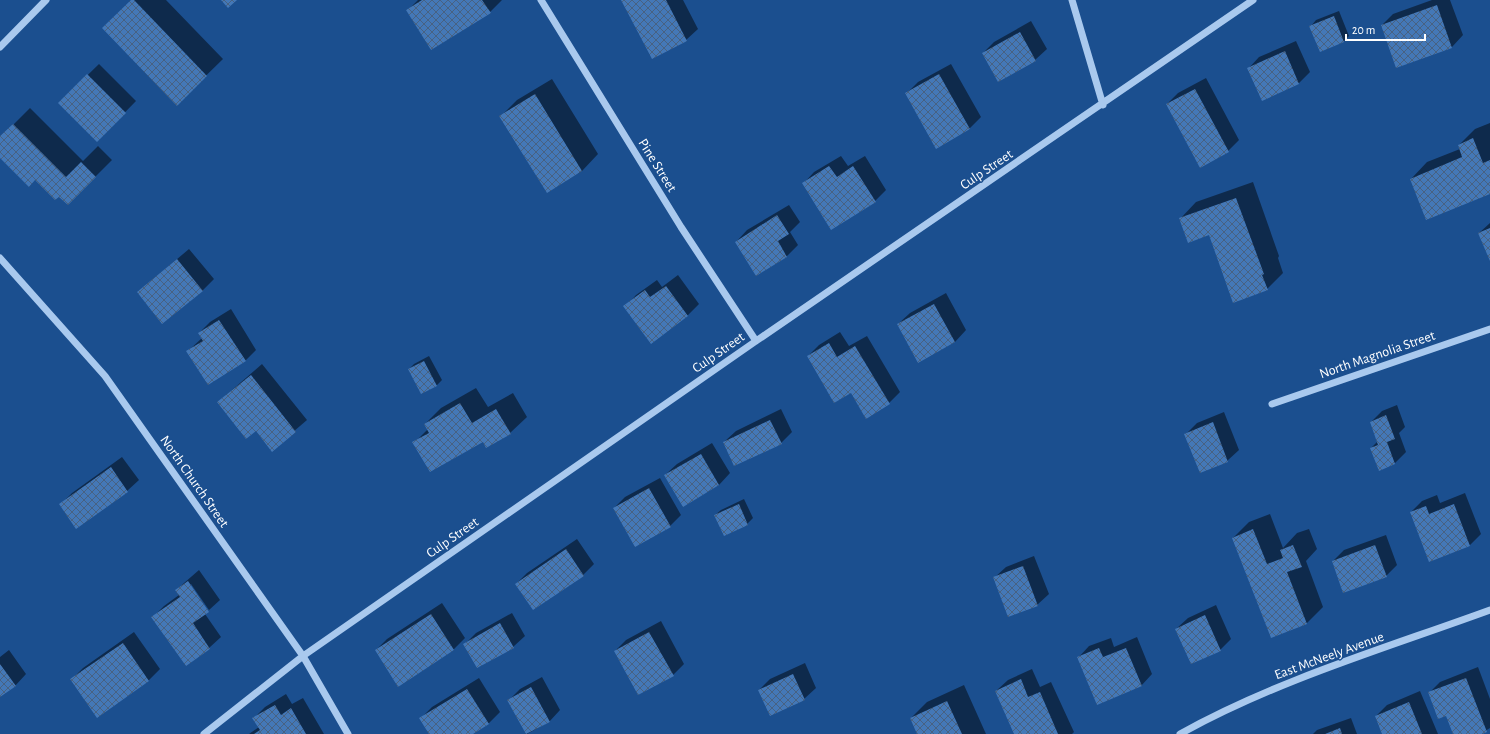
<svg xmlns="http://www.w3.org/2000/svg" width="1490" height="734" viewBox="0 0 1490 734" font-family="'Alegreya Sans',sans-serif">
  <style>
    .shadow { fill: #0007 }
    .building { fill: url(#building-cross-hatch) }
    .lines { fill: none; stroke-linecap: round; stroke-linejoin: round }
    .minor { stroke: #a9c9ee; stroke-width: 7 }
    .labels { text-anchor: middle; stroke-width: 3; stroke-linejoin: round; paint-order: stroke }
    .street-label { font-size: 14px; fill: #fff; stroke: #1b4f8f }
  </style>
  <defs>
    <pattern id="building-cross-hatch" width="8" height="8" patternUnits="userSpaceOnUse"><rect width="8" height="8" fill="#4478b7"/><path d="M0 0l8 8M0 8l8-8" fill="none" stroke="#486282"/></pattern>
  </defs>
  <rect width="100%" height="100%" fill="#1b4f8f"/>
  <!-- shadow -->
  <path class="shadow" d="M132,0H166L223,59L177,104Z
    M418,0H502L490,12L408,10Z
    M622,0H683L698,29L686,40Z
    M1432,0H1450L1463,35L1452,47L1397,67L1382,25L1393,14Z
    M1339,11L1349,36L1343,42L1311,26L1316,20Z
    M1031,21L1047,49L1035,60L983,53L994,42Z
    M1296,41L1310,72L1299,83L1248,69L1259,57Z
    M99,64L136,101L97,141L59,103Z
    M951,64L981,117L969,129L906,94L918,82Z
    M1206,78L1239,140L1228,151L1167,104L1178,93Z
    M552,79L598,154L582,171L547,192L501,116L517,100Z
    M30,108L83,161L98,146L112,160L68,204L59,195L0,157V138Z
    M1490,123V193L1411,179L1427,162L1460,149L1459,145L1475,129Z
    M841,156L848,166L865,156L886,190L875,201L803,184L814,172Z
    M1253,182L1279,256L1278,258L1283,273L1267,289L1209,234L1180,219L1196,202Z
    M789,205L800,222L790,232L798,245L787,256L756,275L736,242L747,230Z
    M1490,223V259L1479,233Z
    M189,249L214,279L202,291L138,292Z
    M678,275L699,304L688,315L651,343L625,307L636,295L657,280L662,287Z
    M946,293L966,330L955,342L898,324L910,313Z
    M231,309L256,350L245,361L188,351L202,338L199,333L210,322Z
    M840,332L849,346L867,336L900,392L889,403L851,391L808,356L819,345Z
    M429,356L442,380L437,385L421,393L409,369L414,364Z
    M262,364L307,420L272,450L256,430L218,402Z
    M476,388L488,407L513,393L527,417L510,433L483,440L414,443L428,429L425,424L441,408Z
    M1397,405L1405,427L1399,433L1406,452L1395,463L1371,448L1378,441L1371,422L1382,411Z
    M781,409L792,432L781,443L724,442L736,431Z
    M1224,412L1239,450L1227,461L1186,434L1197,423Z
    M712,443L730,473L719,485L665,475L677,464Z
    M122,457L139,480L127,491L77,527L60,505L72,493Z
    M660,478L681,515L670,526L614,508L625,497Z
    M1465,493L1481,534L1470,545L1411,512L1422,501L1437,495L1440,503Z
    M744,499L753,518L747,524L715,515L721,510Z
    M1270,514L1283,548L1297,533L1309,529L1317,549L1306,561L1323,607L1307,623L1271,637L1233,538L1249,522Z
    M1386,535L1397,565L1386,576L1333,561L1344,550Z
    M577,539L594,564L583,575L516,584L527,573Z
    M1034,556L1049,594L1037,605L994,578L1006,567Z
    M199,570L220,600L209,610L191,584L190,585L205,614L221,637L209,648L186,665L153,617L164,606L179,595L176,590Z
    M442,603L465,638L454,649L399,685L376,650L387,639Z
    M1216,605L1231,639L1220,650L1176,629L1188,618Z
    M512,613L525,636L513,647L465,644L476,633Z
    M661,621L684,664L673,675L615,651L626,640Z
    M134,632L160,669L148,681L72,679L83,668Z
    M1137,637L1152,674L1141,686L1078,658L1089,646L1111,638L1114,647Z
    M9,650L26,674L15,686L0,696V657Z
    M805,663L816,688L804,699L759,690L770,679Z
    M1478,667L1490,699V728L1480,734H1454L1447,715L1429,693L1440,682Z
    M1032,669L1040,687L1051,682L1074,732L1072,734H1015L996,691L1008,680Z
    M542,677L560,710L549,722L527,734L509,700L520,689Z
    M479,678L500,712L489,723L471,734H430L421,718L432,707Z
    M964,685L986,734H918L911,718L927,702Z
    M1420,691L1438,734H1384L1376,716L1387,705Z
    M286,694L292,704L303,698L324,734H249L259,727L254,718L265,707Z
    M1351,718L1357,734H1313L1317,730Z"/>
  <!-- building -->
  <path class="building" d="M131,0H134L207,76L177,106L102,28Z
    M221,0H237L228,8Z
    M422,0H482L491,13L431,50L406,10Z
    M621,0H666L687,41L652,59Z
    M1437,5L1452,48L1396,68L1381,25Z
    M1334,16L1344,42L1320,52L1309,26Z
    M1020,32L1036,61L998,82L982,53Z
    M1285,51L1299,84L1262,101L1247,68Z
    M87,74L126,113L97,142L58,103Z
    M939,74L970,129L936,149L905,93Z
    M1195,89L1229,152L1200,168L1166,104Z
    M535,94L582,171L547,193L499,116Z
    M13,124L66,177L81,162L96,177L68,205L59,197L55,200L35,180L29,187L0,158V136Z
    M1473,138L1483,163L1490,160V194L1426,220L1410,179L1462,157L1458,145Z
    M829,166L837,177L853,166L876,202L831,230L802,183Z
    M1236,198L1264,274L1262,275L1268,290L1233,303L1209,235L1188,243L1179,218Z
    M777,215L789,234L778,241L787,257L756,276L735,242Z
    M1490,228V261L1478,233Z
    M177,259L203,291L162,324L137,292Z
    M666,286L688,316L651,344L623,306L645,290L650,297Z
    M934,304L955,342L918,363L897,324Z
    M219,320L246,361L208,385L186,351L203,341L198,333Z
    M829,343L837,357L855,346L890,404L866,419L851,393L834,403L807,356Z
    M424,361L437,386L421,394L408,369Z
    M251,375L296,432L272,452L256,431L246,439L217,402Z
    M460,403L472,423L496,409L511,434L486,448L483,442L430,472L412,442L429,433L424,424Z
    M1386,415L1395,439L1387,442L1395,464L1379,471L1370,448L1378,445L1370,422Z
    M770,420L782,444L734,466L723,442Z
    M1213,422L1228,462L1200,473L1184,434Z
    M701,454L719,485L683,507L664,475Z
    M111,467L128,492L76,529L59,504Z
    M649,488L671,527L635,547L613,508Z
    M739,504L748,525L724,536L714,515Z
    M1454,504L1470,546L1429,562L1410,512L1426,506L1429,514Z
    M1253,529L1267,564L1283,558L1280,550L1293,545L1302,567L1287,572L1307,624L1271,638L1232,538Z
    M1375,545L1387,577L1343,593L1332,561Z
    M566,549L584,576L533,610L515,584Z
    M1023,566L1038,606L1008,617L993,577Z
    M188,581L209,612L193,623L210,649L186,666L151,617L180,597L175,590Z
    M431,614L454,650L398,687L375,650Z
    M1205,615L1221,651L1191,664L1175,629Z
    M500,623L514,648L477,668L463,644Z
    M649,632L674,676L638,695L614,651Z
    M123,643L149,681L97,718L70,679Z
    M1099,648L1103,657L1126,648L1142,686L1097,705L1077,657Z
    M0,664L16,686L0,697Z
    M793,674L805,700L770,716L758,690Z
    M1466,678L1487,732L1482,734H1453L1446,716L1438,719L1428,692Z
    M1021,679L1028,697L1040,692L1058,734H1014L995,691Z
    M531,687L550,722L526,734L507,700Z
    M467,689L489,724L473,734H429L419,718Z
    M947,701L962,734H917L910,718Z
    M1409,702L1422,734H1382L1375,716Z
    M275,705L281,715L291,708L306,734H254L260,730L252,718Z
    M1340,728L1342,734H1325Z"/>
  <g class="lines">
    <!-- minor -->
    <path class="minor" d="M541,0L681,227L756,341
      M1072,0L1103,105
      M0,47L46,0
      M0,258L105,376L303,656L348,734
      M1272,404L1490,329
      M204,734L303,656L756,341L1253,0
      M1180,734C1277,680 1386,648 1490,610"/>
  </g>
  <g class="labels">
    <!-- street labels -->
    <g class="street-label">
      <text transform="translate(658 165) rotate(58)" y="5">Pine Street</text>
      <text transform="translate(986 169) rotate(-34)" y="5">Culp Street</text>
      <text transform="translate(718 352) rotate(-35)" y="5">Culp Street</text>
      <text transform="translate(1377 354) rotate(-19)" y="5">North Magnolia Street</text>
      <text transform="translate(195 481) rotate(55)" y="5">North Church Street</text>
      <text transform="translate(452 537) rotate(-35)" y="5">Culp Street</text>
      <text transform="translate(1329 655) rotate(-20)" y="5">East McNeely Avenue</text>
    </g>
  </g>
  <!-- scale -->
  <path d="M1346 34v6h79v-6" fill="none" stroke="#ffffff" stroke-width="2"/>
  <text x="1352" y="34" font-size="12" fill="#ffffff" stroke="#1b4f8f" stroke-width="3" paint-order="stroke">20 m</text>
</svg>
